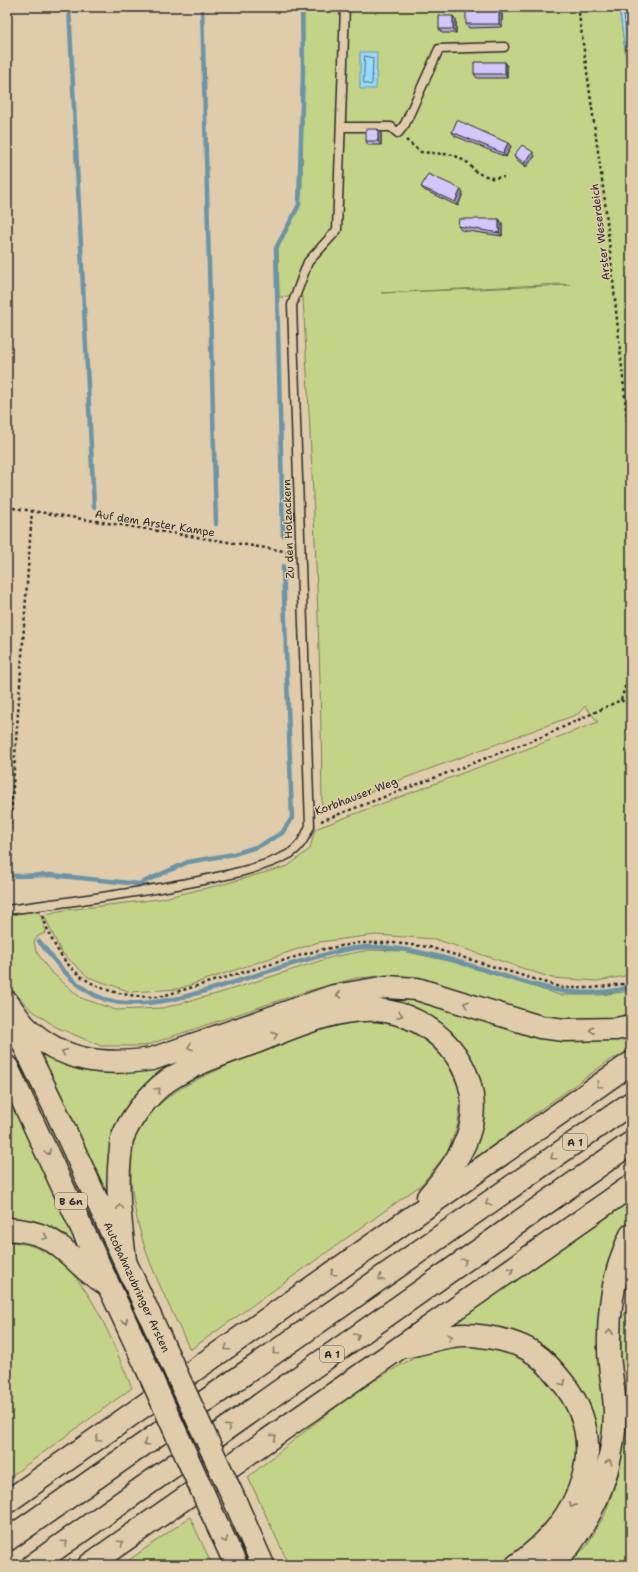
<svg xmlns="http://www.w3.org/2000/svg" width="638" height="1572" viewBox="0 0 638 1572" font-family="'Shantell Sans',sans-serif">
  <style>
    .green { fill: #c3d387; stroke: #777f59; fill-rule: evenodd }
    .water { fill: #97daf9; stroke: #6c94a7 }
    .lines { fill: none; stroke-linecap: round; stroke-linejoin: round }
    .shore { stroke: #56717d; stroke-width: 1 }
    .stream { stroke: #6c94a7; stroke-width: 4.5 }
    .lane-casing { stroke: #2b2b2b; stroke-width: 11 }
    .highway-casing { stroke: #2b2b2b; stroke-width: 25 }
    .path { stroke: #2b2b2b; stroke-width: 2.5; stroke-dasharray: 3 3; stroke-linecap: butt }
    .lane { stroke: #e0ccaa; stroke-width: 8 }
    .highway { stroke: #e0ccaa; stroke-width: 22 }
    .highway-bridge-casing { stroke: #2b2b2b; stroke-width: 25; stroke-linecap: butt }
    .highway-bridge { stroke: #e0ccaa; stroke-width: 22 }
    .wall { fill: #b5abd7; stroke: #2b2b2b }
    .shaded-wall { fill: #948baf; stroke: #2b2b2b }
    .building { fill: #d3c7fa; stroke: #2b2b2b }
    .oneway { stroke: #867c6a }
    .labels { text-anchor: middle; stroke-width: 3; stroke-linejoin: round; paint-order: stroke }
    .shield { fill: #e0ccaa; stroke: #615b51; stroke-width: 1 }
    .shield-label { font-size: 10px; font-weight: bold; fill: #2b2b2b }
    .street-label { font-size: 11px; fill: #2b2b2b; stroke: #e0ccaa }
  </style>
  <rect width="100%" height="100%" fill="#e0ccaa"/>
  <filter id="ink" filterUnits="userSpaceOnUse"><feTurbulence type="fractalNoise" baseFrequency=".025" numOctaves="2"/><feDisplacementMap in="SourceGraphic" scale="8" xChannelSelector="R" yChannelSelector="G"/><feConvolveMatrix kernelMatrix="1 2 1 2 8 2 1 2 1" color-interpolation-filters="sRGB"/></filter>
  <g filter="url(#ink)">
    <!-- green -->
    <path class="green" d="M304,7H619L631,93V975L597,981L552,978L435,939L375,935L319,942L178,989L131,992L88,977L61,952L44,915L58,911L159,899L224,884L288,866L310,849L315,829L598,722L585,706L578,714L405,778L328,809L322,805C321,636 312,467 303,297H279L278,248L300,205L302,186ZM561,284L570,285L381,293Z
      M34,912L40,913L46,933L38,936L34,942L36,951L49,970L81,998L116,1010L163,1008L220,993L332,957L369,950L403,951L453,962L560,995H600L631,991V1016L618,1019L579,1020L546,1018L424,979L388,976L356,978L304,992L144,1046H101L56,1027L30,1009L12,989L7,980V914Z
      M392,994L631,1035V1052L623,1058H613L523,1122L524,1127L453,1177L480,1091L399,1005L197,1054L120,1126L108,1159V1190L105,1191L40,1052L43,1050L89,1069Z
      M365,1020L400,1023L428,1035L446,1061L461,1092L458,1124L447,1153L421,1185L190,1350C176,1319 157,1283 146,1251C135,1219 121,1157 140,1127C161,1095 189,1083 222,1068C240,1060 258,1050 277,1043C306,1033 335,1026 365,1020Z
      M10,1097L81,1250H78C59,1227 35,1226 7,1220V1099Z
      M631,1193V1216L613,1253L608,1405L597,1486L595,1461L547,1354L436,1334Z
      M7,1242C81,1243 107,1332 132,1388L7,1479Z
      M630,1306L631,1565H566L586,1547L605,1514L619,1473L625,1416L621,1370V1319Z
      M466,1342L492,1344L542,1367L559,1386L576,1427L579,1450L573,1484L561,1512L530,1544L500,1565H289L248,1477C306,1431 365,1378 434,1349C444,1345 456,1344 466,1342Z
      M190,1517L212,1565H122Z"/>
    <!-- water -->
    <path class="water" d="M619,7H631V93Z
      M360,52H377L376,89H360Z"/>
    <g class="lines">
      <!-- shore -->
      <path class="shore" d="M623,7L631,68
        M365,56L373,58L372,83L371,85L364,83Z"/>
      <!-- stream -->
      <path class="stream" d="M69,7L94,507
        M202,7L216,524
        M283,535L276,248L299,205L303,71L302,7
        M13,876L51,875L139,884L188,862L234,854L259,846L282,833L292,818L283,566
        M39,941C59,966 81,997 116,1002C154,1007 189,996 225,985C253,976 281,967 309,959C330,953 350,947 371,947C436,947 494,977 556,990C579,995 608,993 631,987"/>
      <defs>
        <path id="lane" d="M341,127H391L398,133L405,124L439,49L504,47
          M7,910C69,902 131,894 193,882C223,876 265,868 291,853C301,846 306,836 310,826L292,305L308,262L337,230L345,7"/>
        <path id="highway" d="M7,1002C13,1010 19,1020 26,1027C63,1062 103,1066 152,1059L334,996L387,987L417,989L540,1027L565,1030L616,1029L631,1026
          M11,1018L56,1111L167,1353
          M7,1067L146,1366
          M7,1229C47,1231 57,1243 84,1268C91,1275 101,1280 109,1286
          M125,1260C121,1226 116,1191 120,1156C121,1151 121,1144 122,1139C130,1118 149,1094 167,1081C194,1063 226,1053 256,1042C294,1027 335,1008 376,1010C433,1013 483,1067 471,1125C465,1152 446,1176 428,1197
          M409,1346C424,1343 439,1338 453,1336C471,1333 499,1338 516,1344C536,1351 547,1363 560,1379C615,1444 579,1522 517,1565
          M235,1501L263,1565
          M7,1502L631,1063
          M213,1515L236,1565
          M7,1540L631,1103
          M33,1565L631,1143
          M89,1565L631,1186
          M547,1565C554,1559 564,1552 570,1545C599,1505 614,1462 615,1413C615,1391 609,1370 609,1349C608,1309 613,1272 631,1235"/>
      </defs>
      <!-- lane casing -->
      <use href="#lane" class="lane-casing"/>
      <!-- highway casing -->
      <use href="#highway" class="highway-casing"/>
      <!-- path -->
      <path class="path" d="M578,7L605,202L631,457
        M406,140L421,152L454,155L468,163L477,173L492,178L504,177
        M7,507L291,552
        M621,700L631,668
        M621,700L631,707
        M321,821L544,736L621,700
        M7,872L32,511
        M43,916C61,976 98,997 159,997L319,950L358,943H394L429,947L563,988H592L631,983"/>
      <!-- lane -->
      <use href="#lane" class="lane"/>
      <!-- highway -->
      <use href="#highway" class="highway"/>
      <defs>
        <path id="highway-bridge" d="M167,1353L235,1501
          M146,1366L213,1515"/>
      </defs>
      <!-- highway-bridge casing -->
      <use href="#highway-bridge" class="highway-bridge-casing"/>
      <!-- highway-bridge -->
      <use href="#highway-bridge" class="highway-bridge"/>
    </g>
    <!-- wall -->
    <path class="wall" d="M502,14V27L469,28L466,24Z
      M456,20V33H442L439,29Z
      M505,62L507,65V78H477L474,74Z
      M378,129L381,132V145H368L366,141Z
      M452,132L511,146L506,157L455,136Z
      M514,155L535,156L526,167L516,159Z
      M421,187L461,189L463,193L458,206L424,190Z
      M499,219L502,223V236L461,230L458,226Z"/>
    <!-- shaded-wall -->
    <path class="shaded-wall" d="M499,10L502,14V27L499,24Z
      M453,16L456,20V33L453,29Z
      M505,62L507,65V78L505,74Z
      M378,129L381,132V145L378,141Z
      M508,143L511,146L506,157L503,153Z
      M533,152L535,156L526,167L524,163Z
      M461,189L463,193L458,206L455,202Z
      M499,219L502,223V236L499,233Z"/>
    <!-- building -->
    <path class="building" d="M466,10H499V24H466Z
      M439,16H453V29H439Z
      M474,62H505V74H474Z
      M457,120L508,143L503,153L452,132Z
      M366,129H378V141H366Z
      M522,145L533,152L524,163L514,155Z
      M428,174L461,189L455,202L421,187Z
      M459,219H499V233L458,226Z"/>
    <!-- one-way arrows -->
    <defs><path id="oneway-chevron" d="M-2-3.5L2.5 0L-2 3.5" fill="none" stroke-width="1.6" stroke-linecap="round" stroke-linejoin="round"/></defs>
    <g class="oneway">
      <use href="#oneway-chevron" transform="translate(339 995) rotate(168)"/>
      <use href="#oneway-chevron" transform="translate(466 1004) rotate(-161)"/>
      <use href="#oneway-chevron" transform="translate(400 1015) rotate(17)"/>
      <use href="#oneway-chevron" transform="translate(592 1030) rotate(177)"/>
      <use href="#oneway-chevron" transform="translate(275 1035) rotate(-20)"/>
      <use href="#oneway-chevron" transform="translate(190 1047) rotate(160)"/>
      <use href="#oneway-chevron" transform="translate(64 1052) rotate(-155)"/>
      <use href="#oneway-chevron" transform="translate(599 1085) rotate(145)"/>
      <use href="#oneway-chevron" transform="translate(158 1090) rotate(-45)"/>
      <use href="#oneway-chevron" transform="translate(48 1152) rotate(64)"/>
      <use href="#oneway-chevron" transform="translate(553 1157) rotate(145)"/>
      <use href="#oneway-chevron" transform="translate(488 1203) rotate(145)"/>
      <use href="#oneway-chevron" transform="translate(120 1207) rotate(-94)"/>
      <use href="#oneway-chevron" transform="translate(45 1237) rotate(23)"/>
      <use href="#oneway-chevron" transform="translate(464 1261) rotate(-35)"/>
      <use href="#oneway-chevron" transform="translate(511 1270) rotate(-35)"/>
      <use href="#oneway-chevron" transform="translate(333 1273) rotate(145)"/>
      <use href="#oneway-chevron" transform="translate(381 1278) rotate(145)"/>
      <use href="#oneway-chevron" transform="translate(125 1321) rotate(65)"/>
      <use href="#oneway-chevron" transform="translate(610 1332) rotate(-87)"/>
      <use href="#oneway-chevron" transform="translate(357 1336) rotate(-35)"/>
      <use href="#oneway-chevron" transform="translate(450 1337) rotate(-12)"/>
      <use href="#oneway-chevron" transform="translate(227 1348) rotate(145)"/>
      <use href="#oneway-chevron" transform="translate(275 1352) rotate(145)"/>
      <use href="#oneway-chevron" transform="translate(563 1383) rotate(53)"/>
      <use href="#oneway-chevron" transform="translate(228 1427) rotate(-35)"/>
      <use href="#oneway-chevron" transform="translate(274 1437) rotate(-35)"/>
      <use href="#oneway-chevron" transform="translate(98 1439) rotate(145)"/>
      <use href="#oneway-chevron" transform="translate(146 1443) rotate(145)"/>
      <use href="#oneway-chevron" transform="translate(609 1462) rotate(-74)"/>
      <use href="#oneway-chevron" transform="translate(572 1505) rotate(119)"/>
      <use href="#oneway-chevron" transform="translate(225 1540) rotate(66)"/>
      <use href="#oneway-chevron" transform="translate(65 1543) rotate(-35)"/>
      <use href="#oneway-chevron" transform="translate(121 1543) rotate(-35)"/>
    </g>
  </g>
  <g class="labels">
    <!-- shield labels -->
    <g class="shield">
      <rect x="563" y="1134" width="24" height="16" rx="3"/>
      <rect x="55" y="1193" width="32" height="16" rx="3"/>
      <rect x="320" y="1346" width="24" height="16" rx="3"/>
    </g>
    <g class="shield-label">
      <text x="575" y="1146">A 1</text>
      <text x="71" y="1205">B 6n</text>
      <text x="332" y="1358">A 1</text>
    </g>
    <!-- street labels -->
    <g class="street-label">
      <text transform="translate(600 232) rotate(-97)" y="4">Arster Weserdeich</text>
      <text transform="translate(155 523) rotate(9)" y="4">Auf dem Arster Kampe</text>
      <text transform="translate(288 529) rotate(-92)" y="4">Zu den Holzackern</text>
      <text transform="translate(356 796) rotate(-21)" y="4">Korbhauser Weg</text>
      <text transform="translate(137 1287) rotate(65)" y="4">Autobahnzubringer Arsten</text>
    </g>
  </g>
  <!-- margin -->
  <rect width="638" height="1572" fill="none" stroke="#e0ccaa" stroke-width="24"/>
  <rect x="12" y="12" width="614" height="1548" fill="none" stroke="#2b2b2b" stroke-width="1.5" filter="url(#ink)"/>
</svg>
